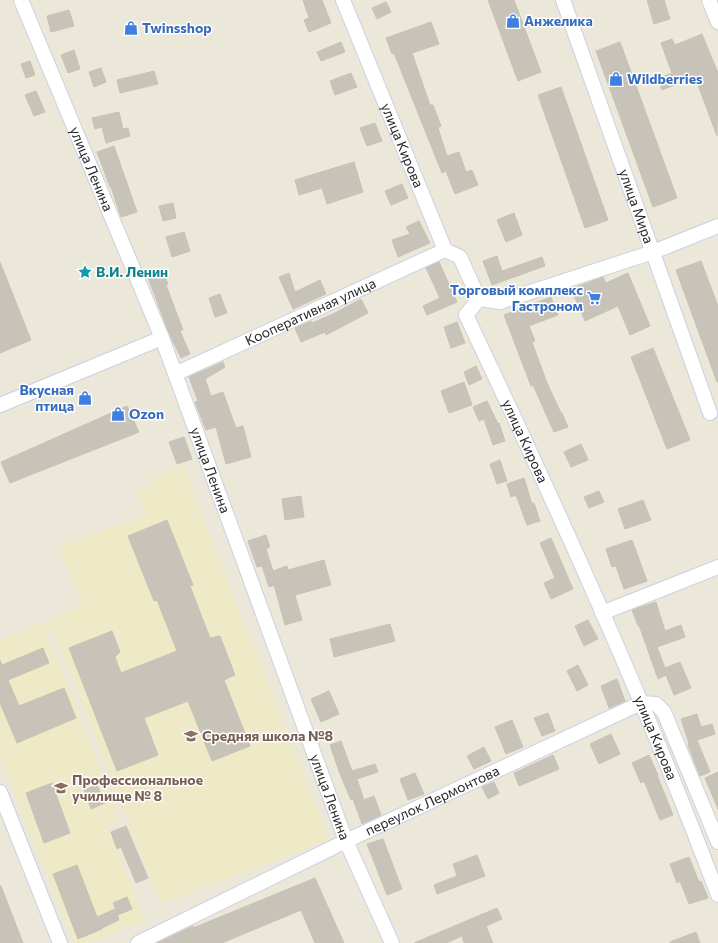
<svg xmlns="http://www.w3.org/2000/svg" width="718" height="943" viewBox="0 0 718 943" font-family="Commissioner,sans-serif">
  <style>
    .education { fill: #eee9c7 }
    .building { fill: #c7c3b9; stroke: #c7c3b3 }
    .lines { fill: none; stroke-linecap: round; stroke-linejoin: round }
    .minor-casing { stroke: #cecfe2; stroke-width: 16 }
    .minor { stroke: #fff; stroke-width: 14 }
    .labels { text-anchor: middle; stroke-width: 3; stroke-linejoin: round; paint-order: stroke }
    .shop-label { font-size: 14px; font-weight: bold; fill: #366cbe; stroke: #fff; text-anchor: start }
    .street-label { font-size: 14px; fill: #282828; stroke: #fff }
    .culture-label { font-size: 14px; font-weight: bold; fill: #0d838f; stroke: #fff; text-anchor: start }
    .education-label { font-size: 14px; font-weight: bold; fill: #785e54; stroke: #fff; text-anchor: start }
  </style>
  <rect width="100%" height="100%" fill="#ebe7d9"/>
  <!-- education -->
  <path class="education" d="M183,466L329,840L160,904L54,632L67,627L62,614L82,606L59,547L146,514L137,490L154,483L152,478Z
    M62,615L65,625L47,633L121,820L107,826L145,921L89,943H74L0,757V639Z"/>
  <!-- building -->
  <path class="building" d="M303,0H322L331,23L309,32L304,20L309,18Z
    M488,0H514L541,72L518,81Z
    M647,0H664L670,19L654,24Z
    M386,2L391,12L377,19L372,8Z
    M69,10L74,26L51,32L47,16Z
    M431,22L439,44L412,53L430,105H433L441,126L438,128L447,156L459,152L466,172L472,170L478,185L455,194L446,171L442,173L394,53L392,54L386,38Z
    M702,34L718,73L717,136L695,77L662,90L658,79L672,73L661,43L672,39L675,45Z
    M341,42L345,52L321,61L317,52Z
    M620,42L677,198L653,207L596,51Z
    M74,50L80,69L68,73L61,55Z
    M30,61L35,75L26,78L21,64Z
    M101,68L106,82L94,87L89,72Z
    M154,71L158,84L120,93L117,80Z
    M351,73L357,87L335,95L330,81Z
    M561,87L608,220L585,228L538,95Z
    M36,91L45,112L34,116L25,95Z
    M119,112L123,129L128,128L130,136L106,143L102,127L95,129L92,118Z
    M375,123L382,141L367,146L360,128Z
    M114,146L137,212L121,217L111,187H110L97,152Z
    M354,162L363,192L327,204L322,188L299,195L295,180Z
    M402,184L408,198L391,205L385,191Z
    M173,203L176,218L163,221L159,206Z
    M514,213L522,235L506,242L497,220Z
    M419,221L430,243L398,257L392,240L410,234L406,227Z
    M184,232L190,251L172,257L166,237Z
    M497,256L502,271L542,257L545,266L492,285L483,261Z
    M701,261L718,306V382H717L676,270Z
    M0,262L31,340L0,353Z
    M439,262L457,302L427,315L423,306L440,298L426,268Z
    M162,269L168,284L166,285L183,330L180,331L190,354L181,358L169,333L147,275Z
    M289,273L295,292L320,280L326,294L293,309L279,277Z
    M628,273L650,326L630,335L618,306L585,321L571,289L603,277L606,283Z
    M220,294L227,313L215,317L209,298Z
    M551,297L558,315L529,326L535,341L532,342L547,383L561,413H562L568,427L554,432L533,385L531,386L504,315Z
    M361,299L368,313L326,335L325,332L301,342L295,328L311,321L312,323L333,314Z
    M457,322L465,343L451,348L444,327Z
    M653,348L690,440L667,449L631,357Z
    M223,362L225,367L205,379L211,396L223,392L236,428L243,426L251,457L226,464L216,427L206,430L195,402L198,401L189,377Z
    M476,366L482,379L469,385L464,372Z
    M464,382L472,405L449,413L441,391Z
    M487,401L498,424L499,423L505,441L493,445L484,419L479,421L473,407Z
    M127,406L139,432L10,483L1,462Z
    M184,437L192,459L177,464L169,442Z
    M581,444L588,460L571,467L564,452Z
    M500,460L507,481L497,484L490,464Z
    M524,478L532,504L534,503L540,521L527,525L516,495L511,497L507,484Z
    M599,491L604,502L589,508L584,497Z
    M301,496L304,517L285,520L282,499Z
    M643,500L651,520L625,529L618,509Z
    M167,520L193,585L190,586L210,638L220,636L235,675L224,680L250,746L212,761L188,701L144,718L158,755L117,771L69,648L112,631L120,652L115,657L121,673L177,651L157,600L154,601L128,536Z
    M266,535L270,547L266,549L273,571L287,566L288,570L324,560L331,585L295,595L302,620L285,625L274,585L269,587L262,566L257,567L248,541Z
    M551,538L573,589L551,599L544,583L555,578L540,543Z
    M632,540L647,581L624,589L616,566L612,567L606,549Z
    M656,602L665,631L681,625L685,637L657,647L665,668L680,662L691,688L674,695L666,675L658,679L639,625L638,626L632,610Z
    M588,620L598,639L584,646L575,626Z
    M390,624L395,641L334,657L330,639Z
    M43,648L49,663L8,680L19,706L64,688L76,718L17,743L0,703V660L2,665Z
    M578,665L588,685L577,691L567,671Z
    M617,679L625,701L609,708L601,686Z
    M329,691L339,714L321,722L311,699Z
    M548,713L555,731L542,736L534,718Z
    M697,714L701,727L712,724L715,734L697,740L710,772L700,776L688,745L689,744L681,719Z
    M512,720L523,747L506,754L495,727Z
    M611,734L620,754L599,764L590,744Z
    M341,741L352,771L375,764L378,772L357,779L364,800L374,796L381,815L362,824L353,799L351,800L340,774L330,745Z
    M484,747L491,761L474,769L467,756Z
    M553,755L559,769L519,786L514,773Z
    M649,755L658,775H657L673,815L660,820L644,781L641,783L632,763Z
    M718,772V809L705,778Z
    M415,773L424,794L408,800L400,779Z
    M494,782L499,793L488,799L482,787Z
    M52,783L70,833L44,843L26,793Z
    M97,785L105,803L91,809L84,790Z
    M126,826L148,878L136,883L121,847L117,849L111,832Z
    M383,839L402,889L387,895L367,844Z
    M477,855L485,876L437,894L434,885L457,876L453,864Z
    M689,857L699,882L701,881L708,898L689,904L680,881L677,883L670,864Z
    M77,865L97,917L115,909L119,920L102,928V929L78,939L53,874Z
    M315,878L344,943H315L301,910L222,943H157L193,926V928Z
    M0,886H1L23,943H0Z
    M127,897L132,909L118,915L113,903Z
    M497,908L502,919L486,926L493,943H464L462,936L446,943H414Z
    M696,932L700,943H670V942Z"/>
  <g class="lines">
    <defs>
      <g id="minor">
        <path id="s1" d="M21,0L162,338L346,841L392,943"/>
        <path id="s2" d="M343,0L445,250L460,257L479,299"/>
        <path id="s3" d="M563,0L710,413"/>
        <path d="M709,0L718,22"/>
        <path id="s4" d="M479,299L466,315C556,505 644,698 718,895"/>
        <path d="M479,299L500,302L653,252L718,226"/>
        <path id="s5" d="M175,374L445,250"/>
        <path d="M0,405L162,338"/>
        <path d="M602,613L718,567"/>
        <path d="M0,792L60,943"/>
        <path id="s6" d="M138,943L346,841L641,703L656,704L664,712L718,842"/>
      </g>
    </defs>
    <!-- minor casing -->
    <use href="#minor" class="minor-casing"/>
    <!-- minor -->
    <use href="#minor" class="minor"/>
  </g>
  <!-- icons -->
  <defs>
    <symbol id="shop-bare" viewBox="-9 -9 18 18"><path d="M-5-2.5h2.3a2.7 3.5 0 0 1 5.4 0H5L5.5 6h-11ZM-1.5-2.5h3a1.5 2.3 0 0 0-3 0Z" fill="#3f7fe0" stroke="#fff" stroke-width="2.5" paint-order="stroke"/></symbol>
    <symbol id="sight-bare" viewBox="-9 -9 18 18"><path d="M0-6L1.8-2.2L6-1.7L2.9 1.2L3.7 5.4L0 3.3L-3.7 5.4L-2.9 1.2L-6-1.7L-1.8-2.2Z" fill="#0f9aa8" stroke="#fff" stroke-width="2.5" paint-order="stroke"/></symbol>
    <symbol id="supermarket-bare" viewBox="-9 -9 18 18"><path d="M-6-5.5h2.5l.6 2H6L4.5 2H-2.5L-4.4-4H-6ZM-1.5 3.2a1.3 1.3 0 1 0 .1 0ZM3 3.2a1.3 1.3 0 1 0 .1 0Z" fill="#3f7fe0" stroke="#fff" stroke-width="2.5" paint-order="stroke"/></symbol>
    <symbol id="school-bare" viewBox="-9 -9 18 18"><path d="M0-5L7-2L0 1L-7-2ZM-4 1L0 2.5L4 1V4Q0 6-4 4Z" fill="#8d6e63" stroke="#fff" stroke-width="2.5" paint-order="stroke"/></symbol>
    <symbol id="university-bare" viewBox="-9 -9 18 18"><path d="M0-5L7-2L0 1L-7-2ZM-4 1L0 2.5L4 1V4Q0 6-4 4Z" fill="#8d6e63" stroke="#fff" stroke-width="2.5" paint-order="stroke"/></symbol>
  </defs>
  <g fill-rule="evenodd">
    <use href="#shop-bare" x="503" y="11" width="20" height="20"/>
    <use href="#shop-bare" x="121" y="18" width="20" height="20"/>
    <use href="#shop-bare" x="606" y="69" width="20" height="20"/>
    <use href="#sight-bare" x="75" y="262" width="20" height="20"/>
    <use href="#supermarket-bare" x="584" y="288" width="20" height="20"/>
    <use href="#shop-bare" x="75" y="388" width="20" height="20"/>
    <use href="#shop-bare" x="108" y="404" width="20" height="20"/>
    <use href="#school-bare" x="181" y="726" width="20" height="20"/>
    <use href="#university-bare" x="51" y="778" width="20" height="20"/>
  </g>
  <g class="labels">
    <!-- shop labels -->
    <g class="shop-label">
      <text x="524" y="26">Анжелика</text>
      <text x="142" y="33">Twinsshop</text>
      <text x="627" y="84">Wildberries</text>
      <text x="583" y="295" text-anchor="end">Торговый комплекс<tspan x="583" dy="16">Гастроном</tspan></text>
      <text x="74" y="395" text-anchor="end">Вкусная<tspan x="74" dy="16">птица</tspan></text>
      <text x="129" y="419">Ozon</text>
    </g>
    <!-- street labels -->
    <g class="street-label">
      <text dy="5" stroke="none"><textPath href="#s2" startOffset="157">улица Кирова</textPath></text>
      <text dy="5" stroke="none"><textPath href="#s1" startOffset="183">улица Ленина</textPath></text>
      <text dy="5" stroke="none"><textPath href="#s3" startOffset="219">улица Мира</textPath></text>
      <text dy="5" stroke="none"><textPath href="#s5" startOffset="149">Кооперативная улица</textPath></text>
      <text dy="5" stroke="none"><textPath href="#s4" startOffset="160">улица Кирова</textPath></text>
      <text dy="5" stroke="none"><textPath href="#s1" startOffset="507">улица Ленина</textPath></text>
      <text dy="5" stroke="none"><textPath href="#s4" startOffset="484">улица Кирова</textPath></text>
      <text dy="5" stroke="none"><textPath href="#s1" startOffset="855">улица Ленина</textPath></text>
      <text dy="5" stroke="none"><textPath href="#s6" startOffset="327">переулок Лермонтова</textPath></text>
    </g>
    <!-- culture labels -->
    <g class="culture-label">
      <text x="96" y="277">В.И. Ленин</text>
    </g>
    <!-- education labels -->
    <g class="education-label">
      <text x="202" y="741">Средняя школа №8</text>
      <text x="72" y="785">Профессиональное<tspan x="72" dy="16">училище № 8</tspan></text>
    </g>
  </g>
</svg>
